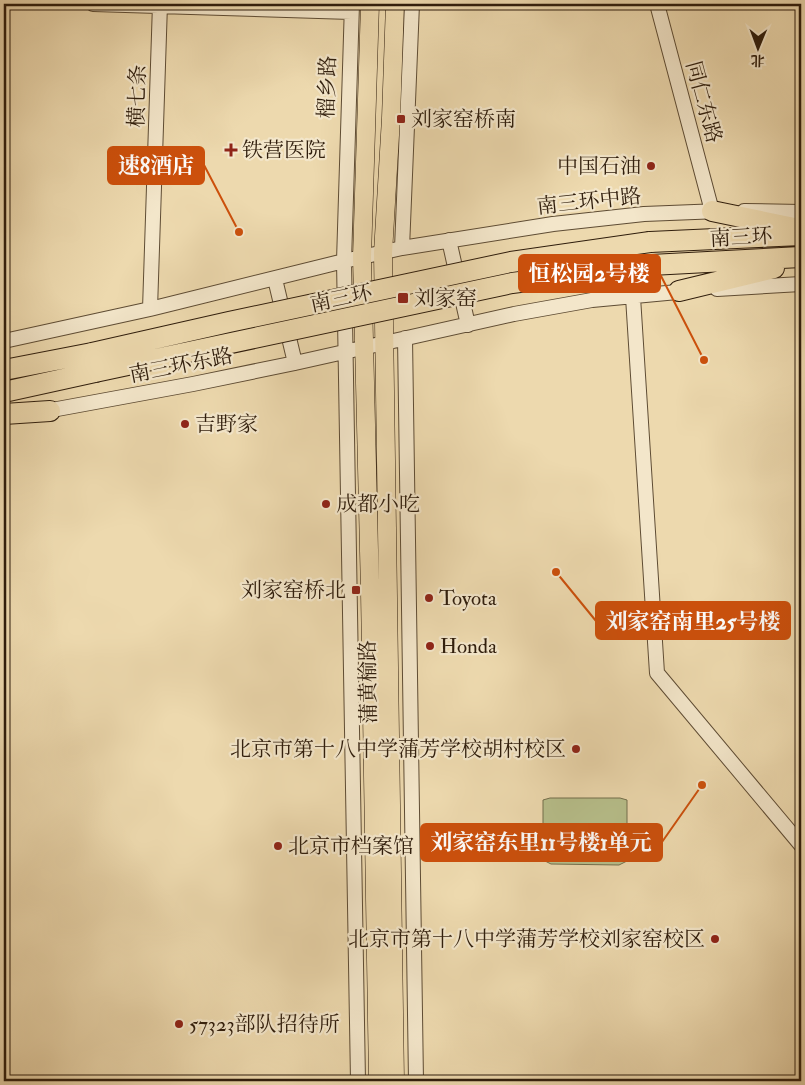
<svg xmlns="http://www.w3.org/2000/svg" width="805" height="1085" viewBox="0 0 805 1085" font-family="'IM FELL Double Pica','Noto Serif SC',serif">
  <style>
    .pitch { fill: #b7bf8b; stroke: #736e4c }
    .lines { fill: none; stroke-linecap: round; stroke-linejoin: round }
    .minor-casing { stroke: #5e4c34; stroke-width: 16 }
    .major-casing { stroke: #2f1d0c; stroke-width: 19 }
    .highway-casing { stroke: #2f1d0c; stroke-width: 22 }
    .minor { stroke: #f3e6ca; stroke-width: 14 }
    .major { stroke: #edd9ae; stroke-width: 18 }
    .highway { stroke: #edd9ae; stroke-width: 20 }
    .highway-bridge-casing { stroke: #2f1d0c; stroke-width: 22; stroke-linecap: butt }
    .highway-bridge { stroke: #edd9ae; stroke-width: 20 }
    .poi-dot { fill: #8f2418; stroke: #f3e6ca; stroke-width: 2 }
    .labels { text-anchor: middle; stroke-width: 4.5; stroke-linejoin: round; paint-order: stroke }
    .street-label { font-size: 21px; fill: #2f1d0c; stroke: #f3e6ca }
    .poi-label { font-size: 21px; fill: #2f1d0c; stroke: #f3e6ca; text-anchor: start }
    .leader { fill: none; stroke: #cc500c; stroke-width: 2 }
    .callout-dot { fill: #cc500c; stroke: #f3e6ca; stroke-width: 2 }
    .callout { fill: #cc500c; stroke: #cc500c; stroke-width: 2 }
    .callout-label { font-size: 22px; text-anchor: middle; font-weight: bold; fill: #fff }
  </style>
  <rect width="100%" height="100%" fill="#edd9ae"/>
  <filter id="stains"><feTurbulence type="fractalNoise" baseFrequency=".004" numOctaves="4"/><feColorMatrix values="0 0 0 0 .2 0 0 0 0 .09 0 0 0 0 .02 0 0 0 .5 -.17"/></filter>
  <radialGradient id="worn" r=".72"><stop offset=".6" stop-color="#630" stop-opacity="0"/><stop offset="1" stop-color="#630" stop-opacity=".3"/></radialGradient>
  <!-- pitch -->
  <path class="pitch" d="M550,798H620L627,800V861L619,865L551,864L543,860V800Z"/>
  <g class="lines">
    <defs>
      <path id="minor" d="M93,4L351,12
        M352,4L344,261L358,1081
        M657,4L712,211
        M744,211L801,212
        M449,240L468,325
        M402,248L412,4
        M275,279L295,363
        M717,289L801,284
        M633,297L657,673L801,845
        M150,309L160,4
        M405,338L416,1081
        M4,341L150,309L344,261L402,248L553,224L644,214L720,211
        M41,412L193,384L295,363L514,314L592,300L688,291"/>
      <path id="major" d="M370,4L362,257L370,592L378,1081
        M395,4L391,118L383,253L395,1081"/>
      <path id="highway" d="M712,211L794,228
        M650,242L801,235
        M651,265L801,257
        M679,291L774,268
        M4,370L92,353
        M4,392L95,372
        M4,414L50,411"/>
    </defs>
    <!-- minor casing -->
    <use href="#minor" class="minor-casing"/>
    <!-- major casing -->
    <use href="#major" class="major-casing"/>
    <!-- highway casing -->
    <use href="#highway" class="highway-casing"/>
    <!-- minor -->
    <use href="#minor" class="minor"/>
    <!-- major -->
    <use href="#major" class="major"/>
    <!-- highway -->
    <use href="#highway" class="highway"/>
    <defs>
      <path id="highway-bridge" d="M92,353L229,322L511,262L650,242
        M95,372L512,283L651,265"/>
    </defs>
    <!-- highway-bridge casing -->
    <use href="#highway-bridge" class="highway-bridge-casing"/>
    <!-- highway-bridge -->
    <use href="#highway-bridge" class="highway-bridge"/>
  </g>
  <!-- markers -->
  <g class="poi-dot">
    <rect x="396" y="114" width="10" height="10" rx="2.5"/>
    <path d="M228.5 142.5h5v5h5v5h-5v5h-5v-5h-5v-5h5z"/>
    <circle cx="651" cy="166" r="5"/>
    <rect x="397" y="292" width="12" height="12" rx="2.5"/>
    <circle cx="185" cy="424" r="5"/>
    <circle cx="326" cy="504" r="5"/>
    <rect x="351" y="585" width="10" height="10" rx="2.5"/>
    <circle cx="429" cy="598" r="5"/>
    <circle cx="430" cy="646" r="5"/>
    <circle cx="576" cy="749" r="5"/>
    <circle cx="278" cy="846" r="5"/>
    <circle cx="715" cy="939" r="5"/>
    <circle cx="179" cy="1024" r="5"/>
  </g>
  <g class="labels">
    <!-- street labels -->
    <g class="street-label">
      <text transform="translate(327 87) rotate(-88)" y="7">榴乡路</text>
      <text transform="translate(137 96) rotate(-88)" y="7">横七条</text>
      <text transform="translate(704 102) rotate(75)" y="7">同仁东路</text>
      <text transform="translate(589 201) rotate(-6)" y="7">南三环中路</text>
      <text transform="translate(741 237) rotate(-3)" y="7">南三环</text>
      <text transform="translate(341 298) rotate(-12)" y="7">南三环</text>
      <text transform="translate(181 365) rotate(-11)" y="7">南三环东路</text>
      <text transform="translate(368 682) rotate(-91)" y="7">蒲黄榆路</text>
    </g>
    <!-- poi labels -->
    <g class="poi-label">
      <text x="411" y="126">刘家窑桥南</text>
      <text x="242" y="157">铁营医院</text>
      <text x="641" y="173" text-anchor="end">中国石油</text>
      <text x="414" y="305">刘家窑</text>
      <text x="195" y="431">吉野家</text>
      <text x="336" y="511">成都小吃</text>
      <text x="346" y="597" text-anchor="end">刘家窑桥北</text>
      <text x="439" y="605">Toyota</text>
      <text x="440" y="653">Honda</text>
      <text x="566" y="756" text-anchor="end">北京市第十八中学蒲芳学校胡村校区</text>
      <text x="288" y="853">北京市档案馆</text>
      <text x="705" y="946" text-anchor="end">北京市第十八中学蒲芳学校刘家窑校区</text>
      <text x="189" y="1031">57323部队招待所</text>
    </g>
  </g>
  <!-- callouts -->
  <path class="leader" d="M239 232L204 165M704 360L660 274M556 572L596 621M702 785L662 842"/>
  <g class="callout-dot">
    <circle cx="239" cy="232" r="5"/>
    <circle cx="704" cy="360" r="5"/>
    <circle cx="556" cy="572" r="5"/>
    <circle cx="702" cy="785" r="5"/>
  </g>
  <g class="callout">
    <rect x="108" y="147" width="96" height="37" rx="5"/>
    <rect x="519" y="255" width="141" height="37" rx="5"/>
    <rect x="596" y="602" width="194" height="37" rx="5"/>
    <rect x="421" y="824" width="241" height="37" rx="5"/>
  </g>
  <g class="callout-label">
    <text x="156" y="173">速8酒店</text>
    <text x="589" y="281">恒松园2号楼</text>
    <text x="693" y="629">刘家窑南里25号楼</text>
    <text x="541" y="850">刘家窑东里11号楼1单元</text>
  </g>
  <!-- margin -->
  <rect width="805" height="1085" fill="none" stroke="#edd9ae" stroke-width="20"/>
  <rect x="5" y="5" width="795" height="1075" fill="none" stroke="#2f1d0c" stroke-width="2.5"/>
  <rect x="10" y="10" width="785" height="1065" fill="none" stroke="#2f1d0c"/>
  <!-- north arrow -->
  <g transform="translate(758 48) rotate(181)" stroke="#f3e6ca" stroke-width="4" paint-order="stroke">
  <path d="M0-4L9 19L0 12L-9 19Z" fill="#2f1d0c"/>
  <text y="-8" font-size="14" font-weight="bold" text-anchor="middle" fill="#2f1d0c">北</text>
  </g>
  <rect width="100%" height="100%" filter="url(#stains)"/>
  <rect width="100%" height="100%" fill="url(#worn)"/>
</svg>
